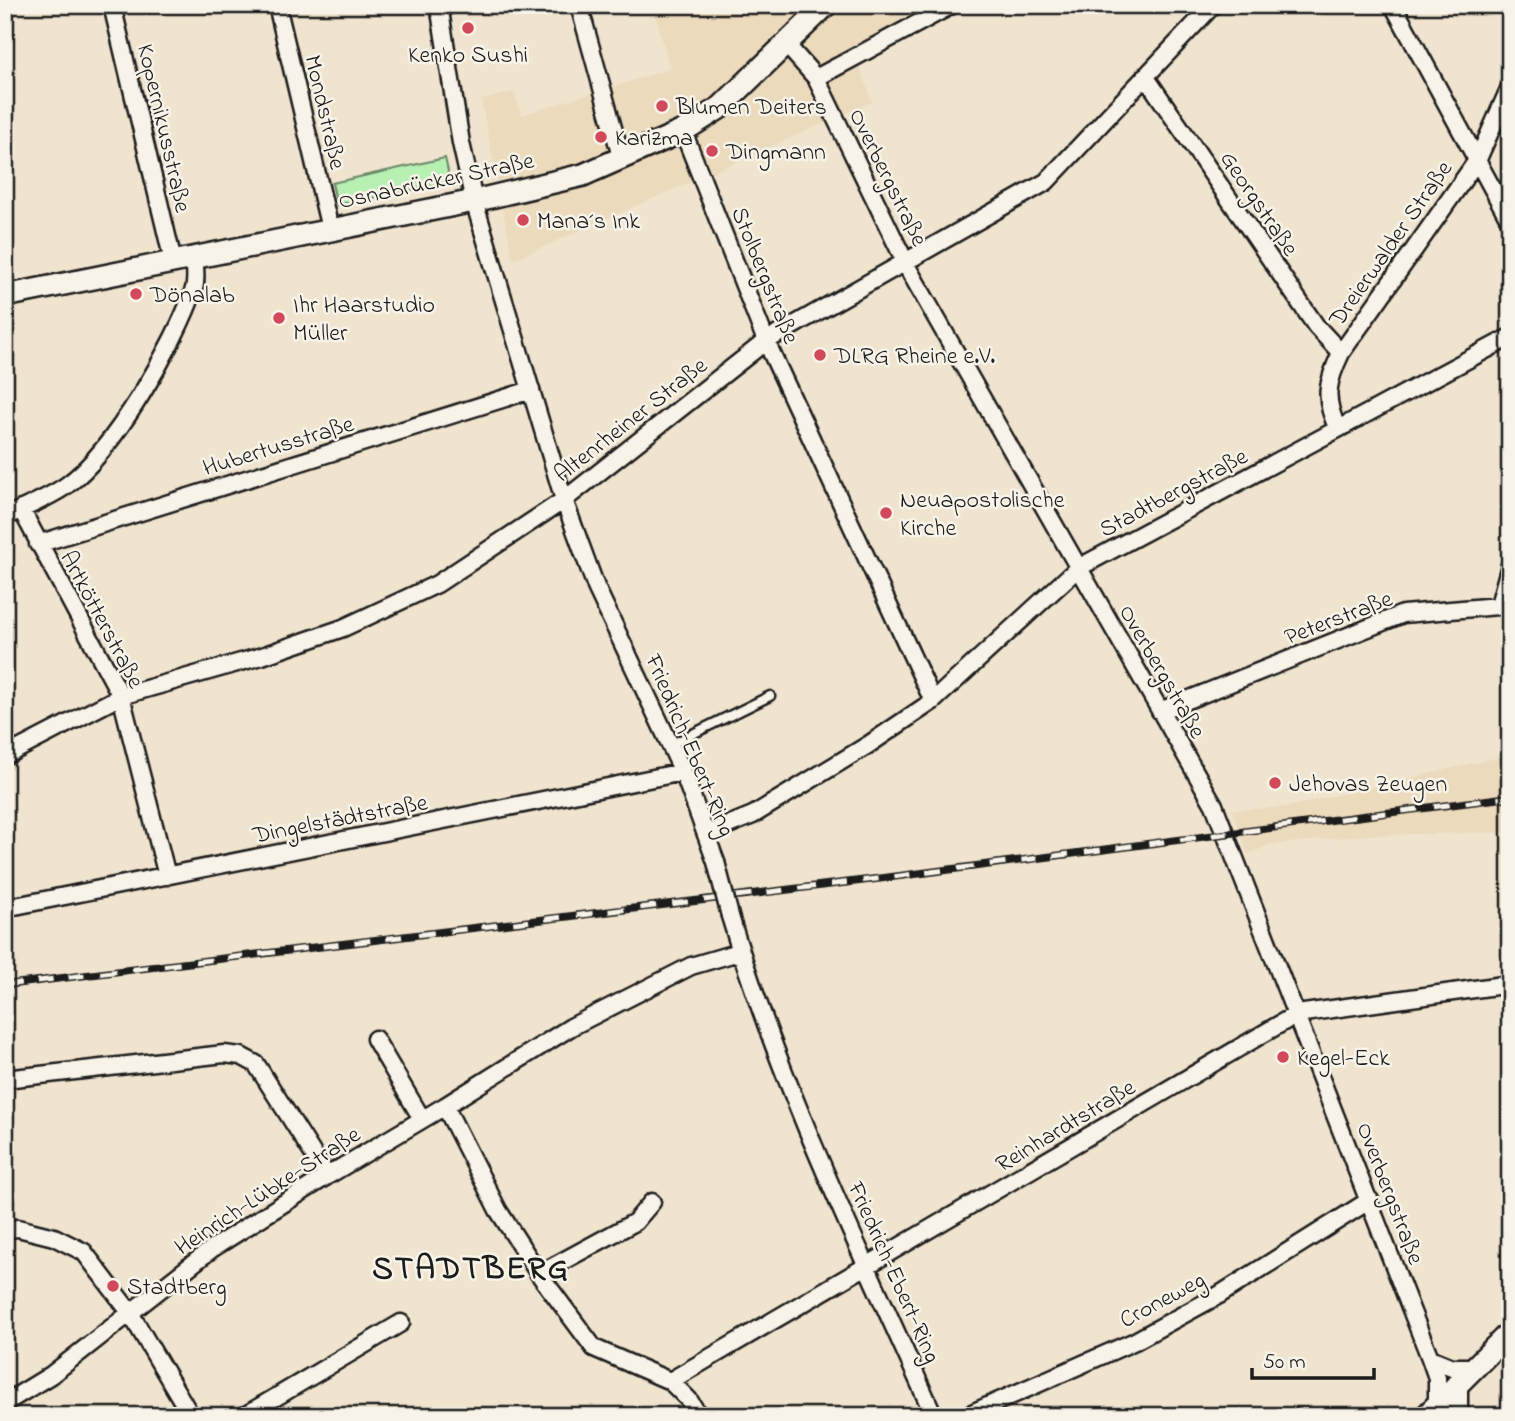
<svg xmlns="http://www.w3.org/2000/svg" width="1515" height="1421" viewBox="0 0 1515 1421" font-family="'Indie Flower',sans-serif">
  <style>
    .built { fill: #ebdabc }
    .grass { fill: #b7f0b3; stroke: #6a8668; stroke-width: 2 }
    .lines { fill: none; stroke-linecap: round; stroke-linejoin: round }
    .service-casing { stroke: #1c1c1c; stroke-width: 13 }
    .minor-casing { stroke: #1c1c1c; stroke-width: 21 }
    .secondary-casing { stroke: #1c1c1c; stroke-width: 26 }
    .service { stroke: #f7f3e8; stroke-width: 8 }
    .minor { stroke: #f7f3e8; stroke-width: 16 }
    .secondary { stroke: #f7f3e8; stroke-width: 21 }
    .rail-casing { stroke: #1c1c1c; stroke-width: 8 }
    .rail { stroke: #f7f3e8; stroke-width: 5; stroke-dasharray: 16; stroke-linecap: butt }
    .minor-bridge-casing { stroke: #1c1c1c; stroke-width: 21; stroke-linecap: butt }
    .minor-bridge { stroke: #f7f3e8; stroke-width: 16 }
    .poi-dot { fill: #d1495b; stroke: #f7f3e8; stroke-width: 2.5 }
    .labels { text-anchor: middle; stroke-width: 5; stroke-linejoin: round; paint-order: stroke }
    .poi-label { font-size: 24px; fill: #1c1c1c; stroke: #f7f3e8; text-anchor: start }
    .street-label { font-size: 24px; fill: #1c1c1c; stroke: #f7f3e8 }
    .district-label { font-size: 32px; font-weight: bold; letter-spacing: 2px; fill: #1c1c1c; stroke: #f7f3e8 }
  </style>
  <rect width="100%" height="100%" fill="#f0e4ce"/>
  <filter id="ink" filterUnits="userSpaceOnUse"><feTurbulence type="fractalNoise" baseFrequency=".0143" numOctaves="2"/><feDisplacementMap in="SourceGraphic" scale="14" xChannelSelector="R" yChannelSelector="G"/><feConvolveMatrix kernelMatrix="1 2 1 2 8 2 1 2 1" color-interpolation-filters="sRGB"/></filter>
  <g filter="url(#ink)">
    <!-- built -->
    <path class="built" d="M653,5H917L857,58L872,102L513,260L481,100L514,92L522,115L670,69Z
      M1510,709V832L1366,835L1269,845L1248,854L1232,810L1288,807L1508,755L1499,710Z"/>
    <!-- grass -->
    <path class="grass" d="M445,158L448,171L446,183L337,205L332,183Z"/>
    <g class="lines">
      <defs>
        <path id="service" d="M670,745L770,696"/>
        <path id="minor" d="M112,5L173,261
          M277,5L330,229
          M439,5L461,143L474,201L564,500L596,587L683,772L716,862
          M579,5L622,160
          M1393,5L1510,221
          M785,43L816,78L910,272L1214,805L1430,1358L1437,1378V1405
          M1145,76L1316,326L1341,353
          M816,78L952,5
          M683,131L766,341L933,701
          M1338,429C1323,399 1327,382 1341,353L1478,159L1510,87
          M21,509L121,696L167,876
          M5,517C25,507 49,498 67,485C113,452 176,343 194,289C197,278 195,267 194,257
          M38,544L531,390
          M1499,605L1510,565
          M1160,711L1403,614L1510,605
          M5,756L121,696L262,656L343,628L437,584L564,500L766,341L1046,182L1213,5
          M706,834L753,815L868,745L933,701L1078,568L1510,337
          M5,908L683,772
          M730,916C781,1088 861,1252 934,1416
          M375,1039L422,1119
          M5,1079L224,1054L241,1056L256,1064L327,1176
          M445,1106L498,1210L539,1274L594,1348L670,1381L689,1400L699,1416
          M5,1229L18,1228L54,1237L84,1252L129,1311L191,1416
          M539,1274L635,1222L652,1202
          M1430,1358L1452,1367H1476
          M670,1381L1297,1014L1510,984
          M1459,1384V1416
          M5,1403L51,1375L213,1248L327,1176L445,1106L571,1027L691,966L739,952
          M244,1416L401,1323
          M965,1416L1135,1341L1219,1295L1370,1200"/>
        <path id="secondary" d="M5,296L474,201L583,175L683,131L721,107L826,5
          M1426,1416L1510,1332"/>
      </defs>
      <!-- service casing -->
      <use href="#service" class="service-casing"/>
      <!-- minor casing -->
      <use href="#minor" class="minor-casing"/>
      <!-- secondary casing -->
      <use href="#secondary" class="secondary-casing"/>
      <!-- service -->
      <use href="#service" class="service"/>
      <!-- minor -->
      <use href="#minor" class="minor"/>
      <!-- secondary -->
      <use href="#secondary" class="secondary"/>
      <defs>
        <path id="rail" d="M5,985L884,878L1510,797"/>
      </defs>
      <!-- rail casing -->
      <use href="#rail" class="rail-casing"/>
      <!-- rail -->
      <use href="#rail" class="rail"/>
      <defs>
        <path id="minor-bridge" d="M716,862L730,916"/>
      </defs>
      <!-- minor-bridge casing -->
      <use href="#minor-bridge" class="minor-bridge-casing"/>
      <!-- minor-bridge -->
      <use href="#minor-bridge" class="minor-bridge"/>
    </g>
  </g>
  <!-- markers -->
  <g class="poi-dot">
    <circle cx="468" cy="28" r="7"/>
    <circle cx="662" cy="106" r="7"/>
    <circle cx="601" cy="137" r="7"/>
    <circle cx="712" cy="151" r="7"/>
    <circle cx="523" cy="220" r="7"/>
    <circle cx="136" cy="294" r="7"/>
    <circle cx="279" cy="318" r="7"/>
    <circle cx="820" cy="355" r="7"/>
    <circle cx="886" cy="513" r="7"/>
    <circle cx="1275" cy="783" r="7"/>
    <circle cx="1283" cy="1057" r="7"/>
    <circle cx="113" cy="1286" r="7"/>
  </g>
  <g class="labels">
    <!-- poi labels -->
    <g class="poi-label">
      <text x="468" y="62" text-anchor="middle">Kenko Sushi</text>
      <text x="676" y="114">Blumen Deiters</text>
      <text x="615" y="145">Karizma</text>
      <text x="726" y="159">Dingmann</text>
      <text x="537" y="228">Mana´s Ink</text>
      <text x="150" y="302">Dönalab</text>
      <text x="293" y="312">Ihr Haarstudio<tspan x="293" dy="28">Müller</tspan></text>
      <text x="834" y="363">DLRG Rheine e.V.</text>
      <text x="900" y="507">Neuapostolische<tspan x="900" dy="28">Kirche</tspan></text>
      <text x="1289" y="791">Jehovas Zeugen</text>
      <text x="1297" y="1065">Kegel-Eck</text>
      <text x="127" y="1294">Stadtberg</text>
    </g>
    <!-- street labels -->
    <g class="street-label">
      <text transform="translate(326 112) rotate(77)" y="8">Mondstraße</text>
      <text transform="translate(165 128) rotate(77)" y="8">Kopernikusstraße</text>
      <text transform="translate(889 177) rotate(64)" y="8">Overbergstraße</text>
      <text transform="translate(436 180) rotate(-12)" y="8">Osnabrücker Straße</text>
      <text transform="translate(1260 203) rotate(56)" y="8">Georgstraße</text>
      <text transform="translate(1390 243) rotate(-55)" y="8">Dreierwalder Straße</text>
      <text transform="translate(766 275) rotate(68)" y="8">Stolbergstraße</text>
      <text transform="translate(630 419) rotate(-38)" y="8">Altenrheiner Straße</text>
      <text transform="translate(278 445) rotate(-17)" y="8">Hubertusstraße</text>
      <text transform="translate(1173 492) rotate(-28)" y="8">Stadtbergstraße</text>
      <text transform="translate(1338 617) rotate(-21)" y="8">Peterstraße</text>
      <text transform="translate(103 619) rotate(62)" y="8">Artkötterstraße</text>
      <text transform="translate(1163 671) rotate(60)" y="8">Overbergstraße</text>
      <text transform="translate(691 745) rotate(67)" y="8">Friedrich-Ebert-Ring</text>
      <text transform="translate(340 818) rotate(-11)" y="8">Dingelstädtstraße</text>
      <text transform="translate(1065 1125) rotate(-31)" y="8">Reinhardtstraße</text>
      <text transform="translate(267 1190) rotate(-33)" y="8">Heinrich-Lübke-Straße</text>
      <text transform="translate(1391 1193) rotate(69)" y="8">Overbergstraße</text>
      <text transform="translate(895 1272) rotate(66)" y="8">Friedrich-Ebert-Ring</text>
      <text transform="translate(1162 1299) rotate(-28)" y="8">Croneweg</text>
    </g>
    <!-- district labels -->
    <g class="district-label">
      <text x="471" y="1278">STADTBERG</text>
    </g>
  </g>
  <!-- margin -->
  <rect width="1515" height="1421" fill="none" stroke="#f7f3e8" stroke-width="28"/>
  <rect x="14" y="14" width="1487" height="1393" fill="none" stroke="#1c1c1c" stroke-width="2.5" filter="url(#ink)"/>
  <!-- scale -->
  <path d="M1252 1368v10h122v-10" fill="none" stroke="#1c1c1c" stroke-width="3.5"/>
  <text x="1263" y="1368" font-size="21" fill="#1c1c1c" stroke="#f7f3e8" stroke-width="5" paint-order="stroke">50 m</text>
</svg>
